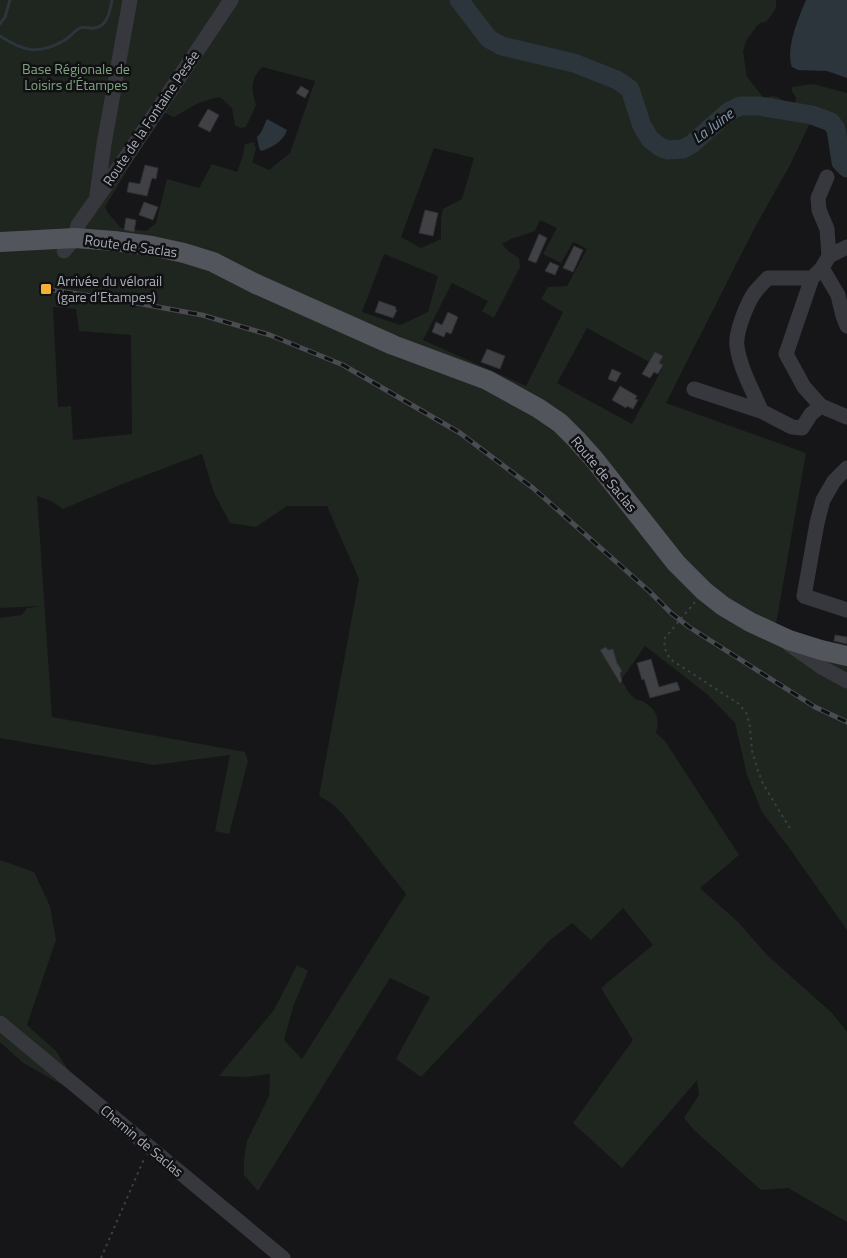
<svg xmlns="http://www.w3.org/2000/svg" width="847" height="1258" viewBox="0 0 847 1258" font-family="'Titillium Web',sans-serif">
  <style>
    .green { fill: #1e261f; fill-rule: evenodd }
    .water { fill: #2c353c }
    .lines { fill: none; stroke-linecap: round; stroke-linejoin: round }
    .stream { stroke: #2c353c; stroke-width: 3 }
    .river { stroke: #2c353c; stroke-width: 19 }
    .building { fill: #404145; stroke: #303034 }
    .path { stroke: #3d3f44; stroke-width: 2; stroke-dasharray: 2.5 4; stroke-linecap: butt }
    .minor { stroke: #37383d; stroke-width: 15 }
    .major { stroke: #53555c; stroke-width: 20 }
    .rail-casing { stroke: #4a4c52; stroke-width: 5 }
    .rail { stroke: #111113; stroke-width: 3; stroke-dasharray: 9; stroke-linecap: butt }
    .poi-dot { fill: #f2b134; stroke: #111113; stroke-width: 2 }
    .labels { text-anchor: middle; stroke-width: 5; stroke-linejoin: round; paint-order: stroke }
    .park-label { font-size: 14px; fill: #7fa381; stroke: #111113 }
    .street-label { font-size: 14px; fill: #a8adb8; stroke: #111113 }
    .poi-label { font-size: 14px; fill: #a8adb8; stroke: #111113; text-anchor: start }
    .water-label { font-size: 15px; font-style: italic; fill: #7f9bb3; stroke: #111113 }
  </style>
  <rect width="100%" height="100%" fill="#161618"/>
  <!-- green -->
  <path class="green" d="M0,0H776V6L775,10L766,22L760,23L756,27L746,41L743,52L747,77L764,98C775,94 781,97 787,106H794L796,98L792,91V87L813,84L847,93V168L841,162L836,129L831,122L814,115L790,165L754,229L666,403L806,453L776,624L823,642L847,647V930L790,849L762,812L747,775L735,723L708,695L645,646L621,680C625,685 628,693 633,697C635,700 640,700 644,702C657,710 660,719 656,733L665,741L739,855L700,888L738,922L768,956L832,1013L847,1032V1222L788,1188L761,1190L694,1130L684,1118L699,1095L697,1080L622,1168L573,1123L633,1040L601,988L653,945L623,908L591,940L572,923L549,941L421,1077L396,1059L430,997L390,978L258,1191L244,1175V1159L247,1141L269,1096L270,1074L246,1077L219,1076L274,1010L297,965L308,971L293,1007L284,1040L302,1059L406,894L341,812L331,803L319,796L359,579L327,506H287L256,527L230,523L214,493L202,454L125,483L63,509L51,501L37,496L52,717L245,752L248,761L229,834L215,831L230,755L154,765L0,738V618L22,615L27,608L41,606L0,608ZM262,67L315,81L290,153L269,170L252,162L256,149L254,142L245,144L243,155L237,172L212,164L199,188L167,179L156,223L146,231L121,228L108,213L105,207L162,112L174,117C190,108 201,100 220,97L232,108L235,125L240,128L246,127L256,105C251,88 250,81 262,67ZM434,148L474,158L462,199L443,209L441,218V239L421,248L401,237ZM540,220L557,228L543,254L561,263L573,242L587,249L567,286L548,287L541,299L563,312L526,386L423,340L452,283L488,301L482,311L494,318L520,267L519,258L508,251L502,244L511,239L535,231ZM384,254L438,276L428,312L400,325L362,312ZM53,307L76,309L79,331L131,335L132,434L73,440L71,406L58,407ZM587,328L662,369L632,424L557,383Z
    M0,860L34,872L50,906L56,940L27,1025L56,1051L87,1099L23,1063L0,1042Z"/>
  <!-- water -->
  <path class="water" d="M806,0H847V78L827,71L798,70L792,67C785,50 799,16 806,0Z
    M267,119L287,130C284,141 271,148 261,151L259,148L257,137C262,133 264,125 267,119Z"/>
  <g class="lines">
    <!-- stream -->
    <path class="stream" d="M0,24L5,17L10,0
      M0,36C24,52 39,55 65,40C70,37 74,31 80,28C85,26 90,29 95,28C108,26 110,10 112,0"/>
    <!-- river -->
    <path class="river" d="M459,0L489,39L502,46L574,63L617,80L630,89L642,126L650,139L660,147L668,150L683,149L692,144L728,112L740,106H759L812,115L831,122L836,129L841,162L847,168"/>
  </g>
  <!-- building -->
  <path class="building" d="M301,86L309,91L305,98L296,93Z
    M208,109L219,115L210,132L198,126Z
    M145,165L158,168L156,179L152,178L147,196L127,192L129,182L140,184Z
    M144,202L158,207L153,220L139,215Z
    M425,210L438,213L433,236L419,233Z
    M126,218L136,220L134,232L124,230Z
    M539,234L547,238L536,263L528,260Z
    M574,246L583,250L573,272L563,268Z
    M550,262L559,266L555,275L545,271Z
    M379,301L396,307L395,309L397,310L393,318L375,312Z
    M448,312L458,317L451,334L446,332L444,337L432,332L436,322L442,325Z
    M487,349L505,356L500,369L481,362Z
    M655,352L663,356L659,363L663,365L658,374L654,372L650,378L642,374Z
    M612,369L621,373L616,382L608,379Z
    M620,386L637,396L635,399L638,400L633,409L627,406L626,408L612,400Z
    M835,635L847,637V644L834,641Z
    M606,647L608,650L613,649L617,663L622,671L620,673L622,681L620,683L600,650Z
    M651,659L659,687L677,682L680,690L650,698L644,679L642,680L637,663Z"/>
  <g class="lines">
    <!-- path -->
    <path class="path" d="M695,602L664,639L665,649L670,659L739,704L747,714L750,727L752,751L757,768L763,784L791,830
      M101,1258L144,1159"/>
    <!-- minor -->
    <path class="minor" d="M827,177L818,198L819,210L827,229L829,256
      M97,195L104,144L130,0
      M847,247L829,256L822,268L812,278L786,354L804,387L821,406L847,417
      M64,251L75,238L78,225L126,157L231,0
      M822,268L838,295L843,316L847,326
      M694,389L761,411L792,427L802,428L811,414L821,406
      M761,411C753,390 740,369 737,346C735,333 747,303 755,292C759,287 764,282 768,278H812
      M847,468L834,481L823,500L817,523L804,596L847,610
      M789,644L823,668L847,681
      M0,1023L283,1258"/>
    <!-- major -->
    <path class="major" d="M0,242L75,238L114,241L152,246L184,253L213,262L256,284L393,345L487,380L538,408L560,423L576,439L594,459L676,563L704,591L723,606L750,622L789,640L821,650L847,656"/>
    <defs>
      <path id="rail" d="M46,289L131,302L202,315L270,335L343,365L460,433L533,488L649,591L671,613L689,627L815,707L847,722"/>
    </defs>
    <!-- rail casing -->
    <use href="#rail" class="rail-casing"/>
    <!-- rail -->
    <use href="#rail" class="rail"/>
  </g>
  <!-- markers -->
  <rect class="poi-dot" x="40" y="283" width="12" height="12" rx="2.5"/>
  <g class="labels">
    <!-- park labels -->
    <g class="park-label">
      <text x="76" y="74">Base Régionale de<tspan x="76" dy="16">Loisirs d'Étampes</tspan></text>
    </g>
    <!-- street labels -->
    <g class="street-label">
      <text transform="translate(151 118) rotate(-56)" y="5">Route de la Fontaine Pesée</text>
      <text transform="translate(131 246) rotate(8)" y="5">Route de Saclas</text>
      <text transform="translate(604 474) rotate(50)" y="5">Route de Saclas</text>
      <text transform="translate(142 1141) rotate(40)" y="5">Chemin de Saclas</text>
    </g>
    <!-- poi labels -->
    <g class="poi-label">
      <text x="57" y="286">Arrivée du vélorail<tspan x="57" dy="16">(gare d'Etampes)</tspan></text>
    </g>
    <!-- water labels -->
    <g class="water-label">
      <text transform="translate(713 126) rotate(-37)" y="5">La Juine</text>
    </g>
  </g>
</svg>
